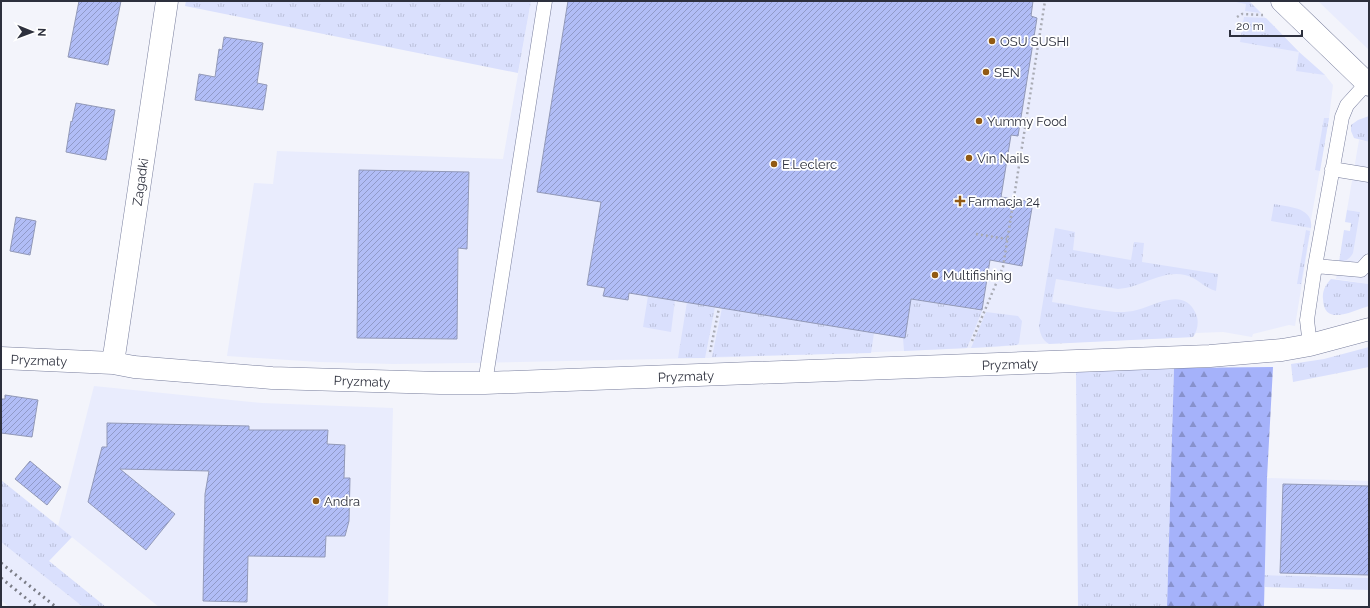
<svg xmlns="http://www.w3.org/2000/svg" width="1370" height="608" viewBox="0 0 1370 608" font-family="Raleway,sans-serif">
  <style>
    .built { fill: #e9ecfd }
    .grass { fill: url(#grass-tufts) }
    .forest { fill: url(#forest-firs) }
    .building { fill: url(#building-hatch); stroke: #9299b8 }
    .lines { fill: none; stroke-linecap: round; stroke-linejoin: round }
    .service-casing { stroke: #787e9d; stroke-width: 15 }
    .minor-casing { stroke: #787e9d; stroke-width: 23 }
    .path { stroke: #a9abb4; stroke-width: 2.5; stroke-dasharray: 2 3; stroke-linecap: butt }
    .service { stroke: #fff; stroke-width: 14 }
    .minor { stroke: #fff; stroke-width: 22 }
    .rail { stroke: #7a7c86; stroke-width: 3; stroke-dasharray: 2 4; stroke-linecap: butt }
    .poi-dot { fill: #925a13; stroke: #fff; stroke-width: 1.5 }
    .labels { text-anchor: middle; stroke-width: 3.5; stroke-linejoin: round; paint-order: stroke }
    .poi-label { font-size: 13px; fill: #2d303d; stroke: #fff; text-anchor: start }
    .street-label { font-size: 13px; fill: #2d303d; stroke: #fff }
  </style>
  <defs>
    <pattern id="grass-tufts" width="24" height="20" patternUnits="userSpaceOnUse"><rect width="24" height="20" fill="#dae0fd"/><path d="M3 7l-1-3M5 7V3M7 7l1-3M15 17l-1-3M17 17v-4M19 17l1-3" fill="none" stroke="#bbc0da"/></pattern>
    <pattern id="forest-firs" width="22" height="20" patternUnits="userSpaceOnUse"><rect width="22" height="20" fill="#a5b2fa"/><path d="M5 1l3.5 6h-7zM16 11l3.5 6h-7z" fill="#8791cc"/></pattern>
    <pattern id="building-hatch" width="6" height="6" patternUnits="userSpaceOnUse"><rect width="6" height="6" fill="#b1bdf6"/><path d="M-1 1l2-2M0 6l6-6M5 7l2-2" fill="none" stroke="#909ac8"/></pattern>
  </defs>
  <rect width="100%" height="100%" fill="#f3f4fb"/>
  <!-- built -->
  <path class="built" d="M531,1H1249L1299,52L1325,75L1333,85L1329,118L1311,220V228L1295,326L1289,325L1253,334L1252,337L1223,332L1196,333L1193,337L1017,345L996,347L878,352L705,358L469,363L393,364L319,362L227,356L254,183L273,184L277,151L503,159Z
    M1318,1H1369V50Z
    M1359,140L1369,142V284L1336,279L1339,262L1360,212L1347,210Z
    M94,386L262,403L393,408L388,607H159L58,526Z
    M1267,478L1369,481V578L1264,575Z
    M1,542L83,607H9L1,600Z"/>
  <!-- grass -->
  <path class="grass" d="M186,1H531L518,73L185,6Z
    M1231,1H1249L1261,13L1245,11L1246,4Z
    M1244,17L1266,18L1299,52L1325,75L1296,71L1299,52L1240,42Z
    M1369,116V142L1354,138L1351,131V125L1358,120Z
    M1324,118H1329L1320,171L1315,170Z
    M1274,204C1288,207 1314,207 1311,228L1271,221Z
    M1347,210L1360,212L1353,253C1350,259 1345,262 1339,262L1344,230L1350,231L1351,223L1345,222Z
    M1055,228L1075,232L1073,250L1131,260L1134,242L1144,243L1142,262L1218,274L1216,291C1204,288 1197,277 1185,275C1161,270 1141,288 1118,289L1056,279L1052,302C1073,305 1094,310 1115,312C1121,312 1128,312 1133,311C1153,307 1184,285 1196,314C1199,321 1198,330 1193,337L1049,344C1042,340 1040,333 1039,326Z
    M1306,230L1310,231L1301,284H1297Z
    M1331,279L1369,284V306C1352,311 1324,327 1323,299C1322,291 1326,284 1331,279Z
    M648,296L675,300L671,332L643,327Z
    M911,299L982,311L967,348L904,351L903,338H905Z
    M687,302L715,307L705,358H678Z
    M722,308L874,333L871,353L712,357Z
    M986,312L1018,316L1022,321L1019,343L1017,345L971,348Z
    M1369,347V367L1293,382L1291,364L1324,359Z
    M1174,368L1167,607H1078L1076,372Z
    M1,480L72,537L49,561L106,607H83L1,542Z
    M1264,575L1369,578V590L1265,587Z"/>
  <!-- forest -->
  <path class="forest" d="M1273,367L1267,478L1264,607H1167L1174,368Z"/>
  <!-- building -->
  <path class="building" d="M79,1H121L108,65L68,57Z
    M568,1H1033L1031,16L1037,18L1018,136L1011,135L1001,197L1033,202L1022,266L990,260L982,310L911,299L905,338L629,293L628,300L603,296L605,288L587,285L601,202L537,192Z
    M224,37L263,43L257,83L267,85L263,110L195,100L199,74L215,77L219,49L222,50Z
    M76,103L115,110L106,160L66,152L71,121L72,122Z
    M359,170L469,172L467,249L458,248L457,339L357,338Z
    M16,217L36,221L30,255L10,251Z
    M5,395L38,400L32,437L1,433V399H5Z
    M107,423L249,426V430H328L327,444L345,445L344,478H350L349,521L345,536H326L325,557L248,556L247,602L203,601L205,494L209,471L120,469L175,514L146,550L88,502L102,447H107Z
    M30,461L61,487L47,505L15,479Z
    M1283,484L1369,486V575L1280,573Z"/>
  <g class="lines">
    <defs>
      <path id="service" d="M1332,169L1369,175
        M1315,266L1361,270L1369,261
        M1310,345L1307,320L1315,266L1342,117L1347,105L1367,83
        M485,383L545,1"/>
      <path id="minor" d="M1282,1L1369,85
        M1,358L113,363L134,367L272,378L440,383H485L1210,356L1282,350L1310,345L1369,329
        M113,363L167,1"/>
    </defs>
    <!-- service casing -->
    <use href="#service" class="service-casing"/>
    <!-- minor casing -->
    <use href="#minor" class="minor-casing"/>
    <!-- path -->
    <path class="path" d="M1237,17L1242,14L1263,15
      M976,234L1007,239
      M972,341L1003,267L1045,1
      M710,352L719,308"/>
    <!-- service -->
    <use href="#service" class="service"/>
    <!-- minor -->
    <use href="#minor" class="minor"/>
    <!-- rail -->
    <path class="rail" d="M1,563L56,607
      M1,578L37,607"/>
  </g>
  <!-- markers -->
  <g class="poi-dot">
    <circle cx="992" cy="41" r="4"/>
    <circle cx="986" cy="72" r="4"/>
    <circle cx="979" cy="121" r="4"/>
    <circle cx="969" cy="158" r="4"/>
    <circle cx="774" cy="164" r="4"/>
    <path d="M958 195h4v4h4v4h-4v4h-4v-4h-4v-4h4z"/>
    <circle cx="935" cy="275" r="4"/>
    <circle cx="316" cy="501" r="4"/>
  </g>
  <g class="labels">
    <!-- poi labels -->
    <g class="poi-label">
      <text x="1000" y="46">OSU SUSHI</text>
      <text x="994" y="77">SEN</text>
      <text x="987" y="126">Yummy Food</text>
      <text x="977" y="163">Vin Nails</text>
      <text x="782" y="169">E.Leclerc</text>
      <text x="968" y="206">Farmacja 24</text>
      <text x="943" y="280">Multifishing</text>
      <text x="324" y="506">Andra</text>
    </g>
    <!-- street labels -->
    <g class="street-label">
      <text transform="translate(140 182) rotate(-82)" y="5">Zagadki</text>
      <text transform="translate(39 360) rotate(2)" y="5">Pryzmaty</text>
      <text transform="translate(1010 364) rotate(-2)" y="5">Pryzmaty</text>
      <text transform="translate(686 376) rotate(-2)" y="5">Pryzmaty</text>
      <text transform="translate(362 381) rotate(2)" y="5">Pryzmaty</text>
    </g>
  </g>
  <!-- border -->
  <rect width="1370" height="608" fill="none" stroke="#2d303d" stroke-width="4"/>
  <!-- north arrow -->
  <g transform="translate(32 32) rotate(91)" stroke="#ffffff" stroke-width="3" paint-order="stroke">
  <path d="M0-3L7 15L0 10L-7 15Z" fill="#2d303d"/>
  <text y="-6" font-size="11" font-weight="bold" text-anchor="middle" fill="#2d303d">N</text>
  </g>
  <!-- scale -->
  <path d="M1230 30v6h72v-6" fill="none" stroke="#2d303d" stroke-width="2"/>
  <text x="1236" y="30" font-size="12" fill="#2d303d" stroke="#ffffff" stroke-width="3" paint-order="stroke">20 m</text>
</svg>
